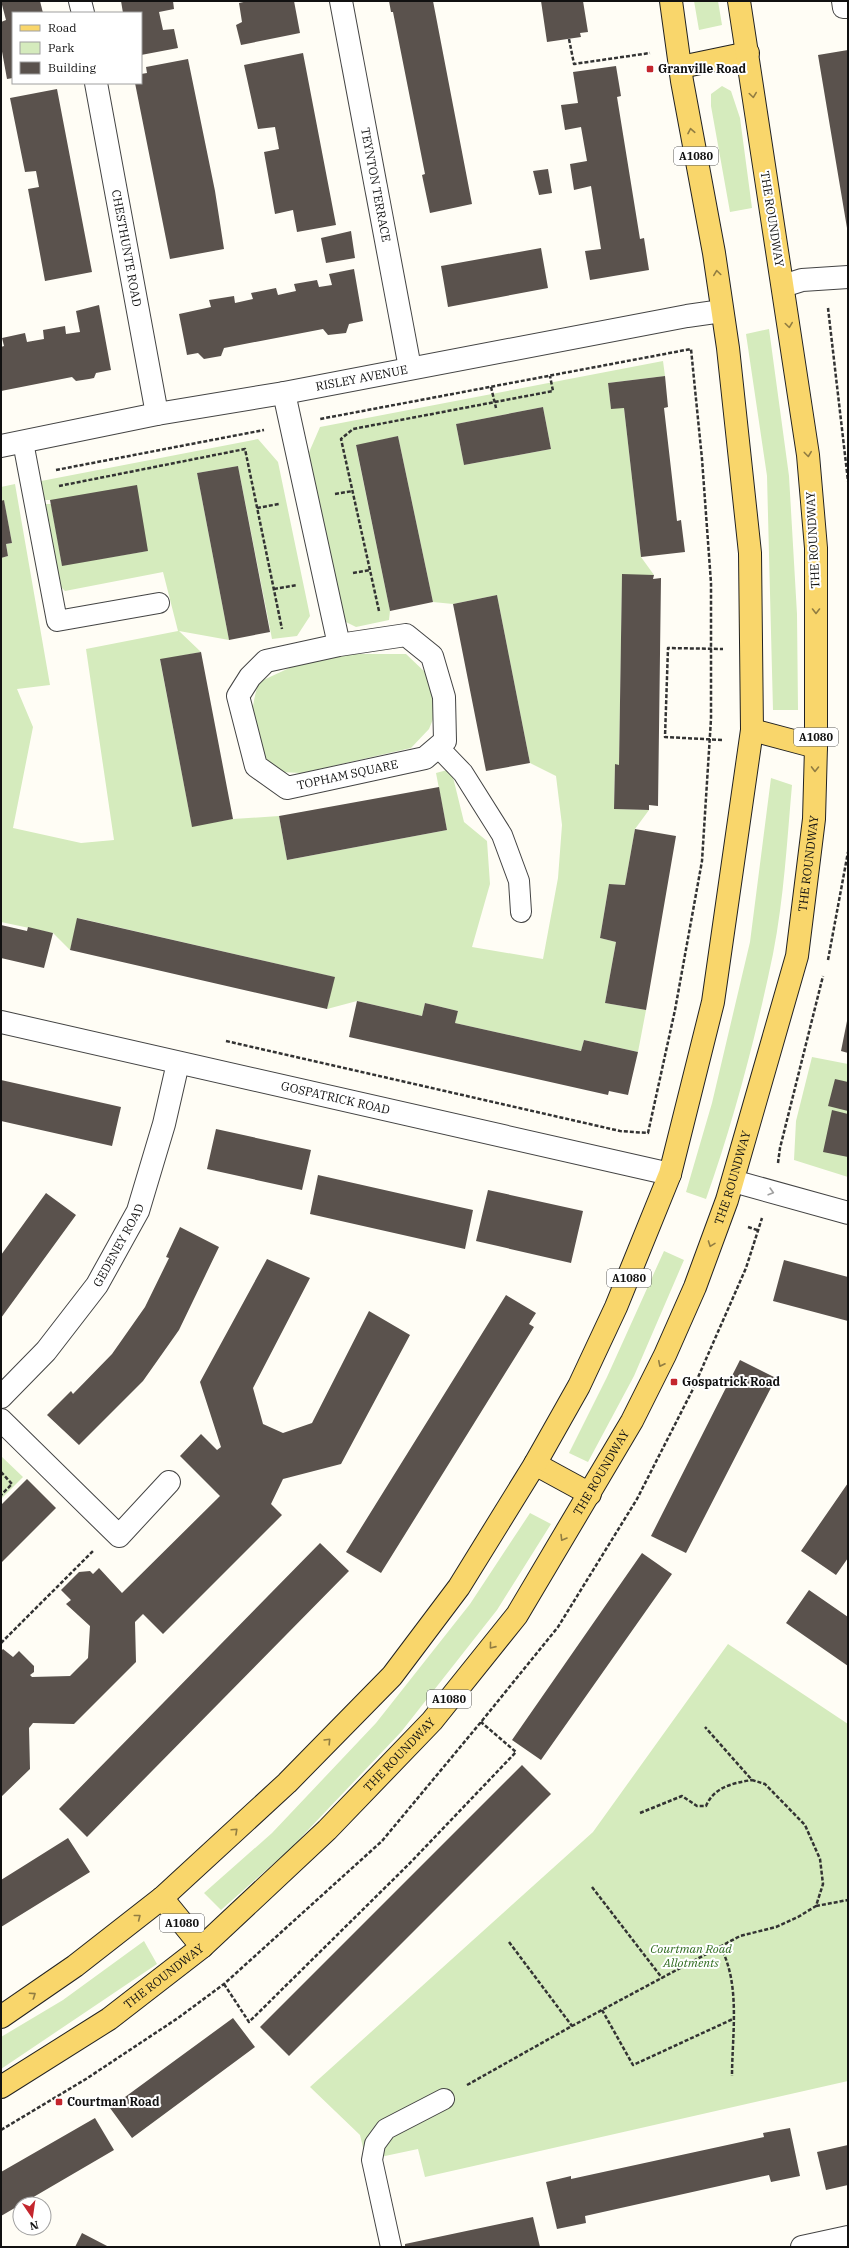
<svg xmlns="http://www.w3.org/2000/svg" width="849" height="2248" viewBox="0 0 849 2248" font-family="'IBM Plex Serif',serif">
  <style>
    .green { fill: #d5ebbd; fill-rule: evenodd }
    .building { fill: #5a524d }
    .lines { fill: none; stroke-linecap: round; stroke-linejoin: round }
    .lane-casing { stroke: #444; stroke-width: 22 }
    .street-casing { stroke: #444; stroke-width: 24 }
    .primary-casing { stroke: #222; stroke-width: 24 }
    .path { stroke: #333; stroke-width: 2.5; stroke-dasharray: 4 2; stroke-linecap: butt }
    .lane { stroke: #fff; stroke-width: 20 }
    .street { stroke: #fff; stroke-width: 22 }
    .primary { stroke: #f9d66b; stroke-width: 22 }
    .oneway { stroke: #917d42 }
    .oneway2 { stroke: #a0a0a0 }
    .poi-dot { fill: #c4262e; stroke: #fff; stroke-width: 1.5 }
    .labels { text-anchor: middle; stroke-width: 4; stroke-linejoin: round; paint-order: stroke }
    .shield { fill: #fff; stroke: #585858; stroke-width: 1 }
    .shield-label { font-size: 11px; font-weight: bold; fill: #111 }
    .poi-label { font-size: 12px; font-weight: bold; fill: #111; stroke: #fff; text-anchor: start }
    .street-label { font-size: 12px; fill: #111; stroke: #fff }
    .park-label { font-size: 12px; font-style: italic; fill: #2f6b1f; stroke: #fff }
  </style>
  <rect width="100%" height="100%" fill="#fffdf5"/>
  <!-- green -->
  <path class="green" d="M694,1H718L722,25L699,30Z
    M722,86L731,91L740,118L752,208L730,212L711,106V94Z
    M769,329L789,476L797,614L798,710H773L767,476L746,334Z
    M663,361L665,376L608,383L611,408H624L641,557L654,575H622L619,765H615L614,809L649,810L635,829L625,885L609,884L600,938L616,942L605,1003L646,1010L638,1052L584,1040L581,1051L455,1023L458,1011L425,1003L422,1016L357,1001L327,1009L334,977L78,918L70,950L53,933L1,922V558L8,556L6,544L12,543L4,501H1V487L15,484L50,685L17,689L33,727L13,828L81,843L114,840L86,649L178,631L163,572L65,591L55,581L41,504H51L62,565L148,551L50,500H40L36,482L258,439L278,462L310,616L297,636L272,639L238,466L197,473L229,640L179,631L201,652L160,660L192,826L233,819L279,816L287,860L447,830L436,773L451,769L464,822L487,841L490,884L472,947L543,959L558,878L562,825L556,776L530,763L497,595L453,604L433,602L398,436L356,446L390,611L389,620L356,627L342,620L307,457L320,427ZM543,407L551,449L464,465L456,424Z
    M353,654H406L427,674L436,712L429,729L411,748L302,773L279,772C273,765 265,759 260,751C247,732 252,702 259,682L298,664Z
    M771,778L792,785C787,841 784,898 773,954C756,1036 734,1120 706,1199L686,1192L712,1103L750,942Z
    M812,1057L848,1064V1177L794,1160L796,1121Z
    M664,1251L684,1260L634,1376L588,1462L569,1453L607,1377Z
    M1,1456L23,1477L1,1499Z
    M530,1513L551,1524L497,1610L401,1732L291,1848L221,1910L204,1893L272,1833L376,1723L470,1604Z
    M728,1644L848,1724V2081L425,2177L418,2149L366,2160L360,2135L310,2087L593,1832Z
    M144,1941L157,1964L1,2069V2037L63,2000Z"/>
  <!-- building -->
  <path class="building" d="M1,1H40L43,13H13V78L7,79L1,46V22L6,20Z
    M121,1H173L174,9L159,12L163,30L174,29L178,48L141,55V13H123Z
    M248,1H294L300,33L241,45L236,25L242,22L239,3Z
    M389,1H433L472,204L430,213L422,175L425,174L393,12H391Z
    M541,1H583L588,32L580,33L581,37L547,42Z
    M848,50V228H847L818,55Z
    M303,53L336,225L297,232L293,210L275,214L264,152L279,149L275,127L258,129L244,65Z
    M188,59L215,191L224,249L170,259L135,83H141V74L147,73L146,67Z
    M616,66L621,96L617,97L640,239L644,238L649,270L590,280L585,251L601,249L591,186L574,190L570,164L587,161L581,127L565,130L561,105L578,103L573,72Z
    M57,89L92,272L45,281L28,189L39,187L36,171L25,172L10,98Z
    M548,169L552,193L539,195L533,171Z
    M351,231L355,258L326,263L321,238Z
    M541,248L548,288L448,307L441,266Z
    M354,269L363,321L349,324L346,333L328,335L323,329L224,348L221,356L204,359L198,353L187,355L179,314L211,307L209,300L234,296L235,303L253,299L251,293L276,288L278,295L296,291L294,284L317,280L319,287L332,285L329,274Z
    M99,305L111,370L96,373L94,378L89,379L76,381L72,377L1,391V347L4,346L2,338L25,333L27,342L44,339L43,330L65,326L66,334L80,332L76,311Z
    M665,376L668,407L664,408L677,521L681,520L685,552L641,557L624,408L611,409L608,383Z
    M543,407L551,449L464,465L456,424Z
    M398,436L433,602L390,611L356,445Z
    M238,466L270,632L229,640L197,473Z
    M137,485L148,551L62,566L50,500Z
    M4,500L12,543L6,544L8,556L1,558V501Z
    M622,574L654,575L653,579L661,578L658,806L649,805V810L614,809L615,764L619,765Z
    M497,595L530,763L486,771L453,604Z
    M201,652L233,819L192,827L160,659Z
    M439,787L447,830L287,860L279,816Z
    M635,829L676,836L646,1010L605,1003L616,942L600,938L609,884L625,885Z
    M77,918L335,977L327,1009L70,950Z
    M1,925L27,931L28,927L53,933L44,968L1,958Z
    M357,1001L422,1016L425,1003L458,1011L455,1023L581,1051L584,1040L638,1052L628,1095L609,1091L608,1095L349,1037Z
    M847,1021H848V1053L841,1051Z
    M835,1079L848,1082V1111L828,1106Z
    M1,1080L121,1107L112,1146L1,1121Z
    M832,1110L848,1114V1157L823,1152Z
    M216,1129L311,1150L302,1190L207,1169Z
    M318,1175L473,1210L465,1249L310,1214Z
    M488,1190L583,1211L571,1263L476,1241Z
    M46,1193L76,1215L1,1318V1255Z
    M180,1227L219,1247L179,1330L143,1381L79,1445L47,1415L71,1391L73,1394L112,1354L145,1307L169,1258L166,1257Z
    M267,1259L310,1278L253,1388L263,1424L283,1433L312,1423L369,1311L410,1335L341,1464L283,1479L271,1504L282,1515L163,1634L143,1614L135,1622L136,1662L74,1724L33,1723L29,1728L30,1769L1,1797V1651L3,1649L13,1657L19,1651L34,1666V1672L30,1675L32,1677L70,1676L88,1658L90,1626L66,1604L71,1600L61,1590L79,1572L90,1571L93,1574L99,1568L122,1593L220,1496L180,1456L201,1434L217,1450L221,1447L200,1382Z
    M784,1260L848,1277V1321L773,1301Z
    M506,1295L536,1313L529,1324L534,1327L381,1573L346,1552Z
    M740,1360L776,1378L686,1553L651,1536Z
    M27,1479L56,1508L1,1563V1505Z
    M848,1483V1558L836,1575L801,1551Z
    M320,1543L349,1571L87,1837L59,1809Z
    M642,1553L672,1574L541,1760L512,1740Z
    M809,1590L848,1617V1666L786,1623Z
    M522,1765L551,1794L289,2056L260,2027Z
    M68,1838L90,1872L1,1927V1880Z
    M233,2018L255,2047L132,2138L110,2108Z
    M95,2118L114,2150L1,2216V2172Z
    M790,2128L800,2176L771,2182L769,2175L585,2216L586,2223L557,2229L546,2182L571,2176V2179L764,2137L763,2133Z
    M848,2145V2185L826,2190L817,2152Z
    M533,2217L540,2247H405V2244Z
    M82,2233L109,2247H75Z"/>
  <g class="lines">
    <defs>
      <path id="lane" d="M842,1L843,8H848
        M23,442L57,621L159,603
        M438,747L463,773L502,835L519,881L521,912
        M391,2247L372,2160L375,2144L386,2129L444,2099"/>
      <g id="street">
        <path d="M80,1L83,13"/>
        <path id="s1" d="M341,1L410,368"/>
        <path id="s2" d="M96,83L157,414"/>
        <path d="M783,286L802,280L848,277"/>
        <path id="s3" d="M284,393L339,645L266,661L250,677L238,696L256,766L287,788L425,758L445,741L444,697L432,656L406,635L339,645"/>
        <path id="s4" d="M1,446L157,414L284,393L687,316L722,311"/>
        <path id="s5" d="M1,1022L670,1174"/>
        <path d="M733,1181L848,1213"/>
        <path id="s6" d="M1,1397L46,1351L97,1285L138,1211L164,1124L178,1063"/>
        <path d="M1,1420L119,1536L169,1482"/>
        <path d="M802,2247L848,2237"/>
      </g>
      <g id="primary">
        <path d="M681,67L748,53"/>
        <path d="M752,730L816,747"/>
        <path d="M535,1464L590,1494"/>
        <path d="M162,1898L202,1947"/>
        <path d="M1,2017L75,1966L162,1898L287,1783L392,1676L459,1587L535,1464L579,1386L616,1307L670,1174L713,1002L752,730L750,553L728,348L714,253L682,81L671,1"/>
        <path id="s7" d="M1,2087L109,2019L202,1947L327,1830L432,1721L517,1615L632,1421L665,1355L695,1287L727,1200L797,956L814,819L816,747V548L808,455L739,1"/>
      </g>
    </defs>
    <!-- lane casing -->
    <use href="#lane" class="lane-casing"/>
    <!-- street casing -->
    <use href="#street" class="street-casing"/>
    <!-- primary casing -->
    <use href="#primary" class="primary-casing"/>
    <!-- path -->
    <path class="path" d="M569,39L574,64L650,53
      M828,308L848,481
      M491,387L496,408
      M56,470L264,430
      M59,486L245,449L282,629
      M335,494L353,491
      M257,508L279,504
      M353,573L370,570
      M274,589L297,585
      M379,611L341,439L353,429L553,391L550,376
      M722,740L665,737L668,648L723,649
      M828,960L848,852
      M226,1041L620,1131L648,1133L675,1010L702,861L711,719V583L702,459L691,349L320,419
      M778,1163L780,1148L823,976
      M748,1227L757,1230
      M1,1472L12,1484L1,1495
      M1,1643L93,1551
      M640,1813L682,1796L697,1806H706C714,1787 733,1783 752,1780
      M592,1887L662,1978
      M816,1906L848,1900
      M509,1942L572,2026
      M720,1946C741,1984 732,2035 732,2076
      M224,1984L249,2022L410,1863L516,1752L481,1722
      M602,2010L633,2065L733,2019
      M467,2085L572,2026L740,1936L776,1927L798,1917L816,1906L823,1884L820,1859L805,1825L765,1784L752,1780L705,1727
      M1,2130L86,2079L178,2018L224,1984L382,1841L481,1722L558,1627L637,1499L692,1391L746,1268L762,1218"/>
    <!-- lane -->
    <use href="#lane" class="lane"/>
    <!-- street -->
    <use href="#street" class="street"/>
    <!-- primary -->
    <use href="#primary" class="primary"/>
  </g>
  <!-- one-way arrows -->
  <defs><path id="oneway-chevron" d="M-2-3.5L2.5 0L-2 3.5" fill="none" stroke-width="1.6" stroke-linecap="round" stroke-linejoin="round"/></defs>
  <g class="oneway">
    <use href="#oneway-chevron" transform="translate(753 95) rotate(82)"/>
    <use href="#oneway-chevron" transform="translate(691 131) rotate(-101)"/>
    <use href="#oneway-chevron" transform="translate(717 273) rotate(-98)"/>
    <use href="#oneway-chevron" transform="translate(789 325) rotate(82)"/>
    <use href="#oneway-chevron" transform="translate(808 454) rotate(83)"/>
    <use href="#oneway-chevron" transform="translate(816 611) rotate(90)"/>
    <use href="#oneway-chevron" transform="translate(815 769) rotate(91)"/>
    <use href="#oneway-chevron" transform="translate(711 1244) rotate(110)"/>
    <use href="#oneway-chevron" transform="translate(661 1364) rotate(116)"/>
    <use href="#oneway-chevron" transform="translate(563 1538) rotate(121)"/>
    <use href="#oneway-chevron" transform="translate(492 1646) rotate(129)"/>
    <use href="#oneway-chevron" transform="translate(328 1741) rotate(-46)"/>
    <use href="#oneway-chevron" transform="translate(235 1831) rotate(-43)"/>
    <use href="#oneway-chevron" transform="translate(138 1917) rotate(-38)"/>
    <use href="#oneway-chevron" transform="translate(33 1995) rotate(-34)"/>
  </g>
  <use class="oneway2" href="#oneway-chevron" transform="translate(771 1192) rotate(16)"/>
  <!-- markers -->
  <g class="poi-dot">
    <rect x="646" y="65" width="8" height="8" rx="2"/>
    <rect x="670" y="1378" width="8" height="8" rx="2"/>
    <rect x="55" y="2098" width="8" height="8" rx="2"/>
  </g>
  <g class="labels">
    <!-- shield labels -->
    <g class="shield">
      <rect x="674" y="147" width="44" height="18" rx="3"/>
      <rect x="794" y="728" width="44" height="18" rx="3"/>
      <rect x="607" y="1269" width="44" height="18" rx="3"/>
      <rect x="427" y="1690" width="44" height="18" rx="3"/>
      <rect x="160" y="1914" width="44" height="18" rx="3"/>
    </g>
    <g class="shield-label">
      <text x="696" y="160">A1080</text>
      <text x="816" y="741">A1080</text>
      <text x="629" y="1282">A1080</text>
      <text x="449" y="1703">A1080</text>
      <text x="182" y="1927">A1080</text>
    </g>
    <!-- poi labels -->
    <g class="poi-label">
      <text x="658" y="73">Granville Road</text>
      <text x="682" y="1386">Gospatrick Road</text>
      <text x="67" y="2106">Courtman Road</text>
    </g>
    <!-- street labels -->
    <g class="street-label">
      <text dy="4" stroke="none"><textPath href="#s1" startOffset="187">TEYNTON TERRACE</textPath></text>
      <text transform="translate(772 219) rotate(81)" y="4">THE ROUNDWAY</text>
      <text dy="4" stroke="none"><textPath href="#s2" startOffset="168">CHESTHUNTE ROAD</textPath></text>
      <text dy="4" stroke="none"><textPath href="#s4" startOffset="367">RISLEY AVENUE</textPath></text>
      <text transform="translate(813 540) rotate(-93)" y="4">THE ROUNDWAY</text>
      <text dy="4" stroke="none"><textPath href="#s3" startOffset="550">TOPHAM SQUARE</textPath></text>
      <text dy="4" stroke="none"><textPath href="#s7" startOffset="1517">THE ROUNDWAY</textPath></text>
      <text dy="4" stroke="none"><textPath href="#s5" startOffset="343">GOSPATRICK ROAD</textPath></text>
      <text dy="4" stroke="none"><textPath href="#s7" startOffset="1193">THE ROUNDWAY</textPath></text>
      <text dy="4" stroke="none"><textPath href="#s6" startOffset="193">GEDENEY ROAD</textPath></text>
      <text dy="4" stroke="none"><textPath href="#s7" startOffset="869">THE ROUNDWAY</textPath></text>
      <text dy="4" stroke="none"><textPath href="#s7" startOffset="521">THE ROUNDWAY</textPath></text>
      <text dy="4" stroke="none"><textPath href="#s7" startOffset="197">THE ROUNDWAY</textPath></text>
    </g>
    <!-- park labels -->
    <g class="park-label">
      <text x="691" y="1953">Courtman Road<tspan x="691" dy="14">Allotments</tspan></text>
    </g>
  </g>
  <!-- border -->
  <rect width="849" height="2248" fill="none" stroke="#111111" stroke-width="4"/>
  <!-- legend -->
  <rect x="12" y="12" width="130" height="72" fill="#ffffff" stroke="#a0a0a0"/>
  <rect x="20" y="25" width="20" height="6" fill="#f9d66b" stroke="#a0a0a0"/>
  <text x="48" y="32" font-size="12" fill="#111111">Road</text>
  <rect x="20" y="42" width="20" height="12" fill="#d5ebbd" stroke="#a0a0a0"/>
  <text x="48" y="52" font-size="12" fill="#111111">Park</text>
  <rect x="20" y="62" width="20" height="12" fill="#5a524d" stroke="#a0a0a0"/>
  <text x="48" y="72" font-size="12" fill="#111111">Building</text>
  <!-- north arrow -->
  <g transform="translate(32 2216) rotate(167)"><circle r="19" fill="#ffffff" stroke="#a0a0a0"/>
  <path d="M0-3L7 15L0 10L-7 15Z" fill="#c4262e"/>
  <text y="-6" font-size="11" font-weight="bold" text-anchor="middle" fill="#111111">N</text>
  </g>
</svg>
